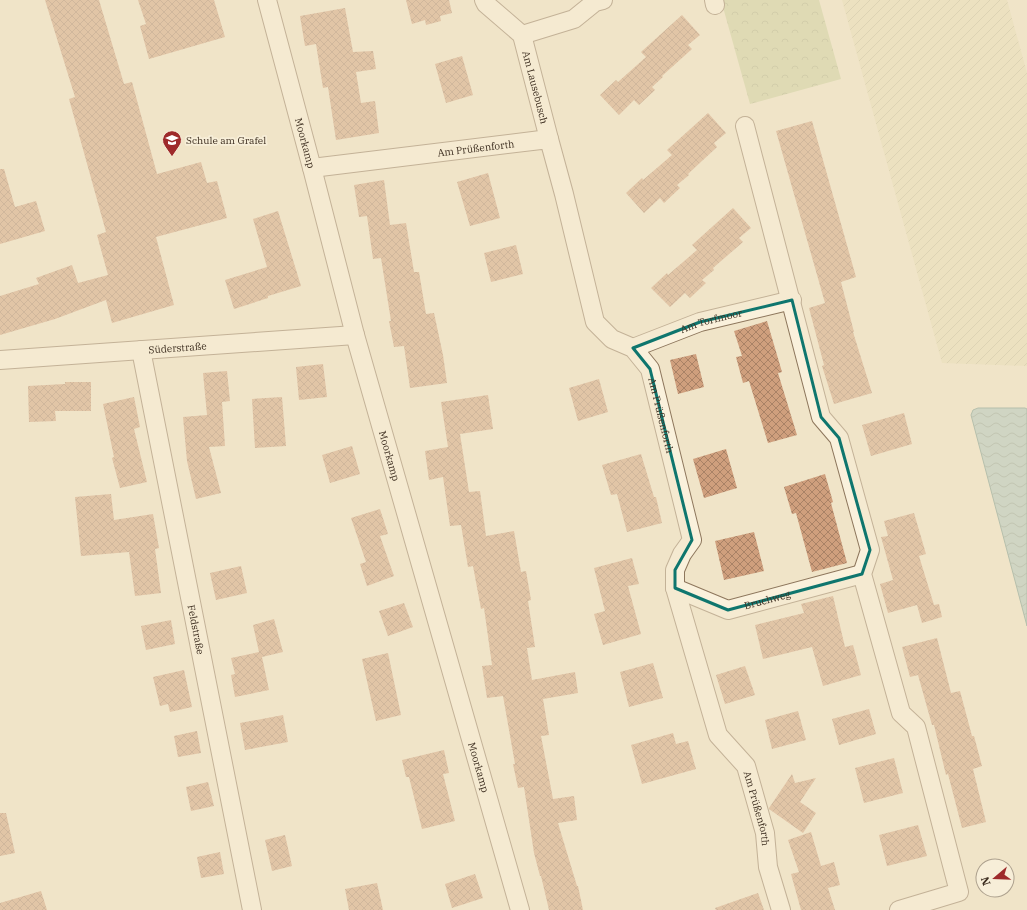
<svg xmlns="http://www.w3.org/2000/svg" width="1027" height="910" viewBox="0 0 1027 910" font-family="'IBM Plex Serif',serif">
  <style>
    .farmland { fill: url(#farmland-furrows) }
    .park { fill: url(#park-crowns) }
    .water { fill: url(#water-waves); stroke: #6f938a }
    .building { fill: url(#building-cross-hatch) }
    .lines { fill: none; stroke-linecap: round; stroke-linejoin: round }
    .street-casing { stroke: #8d765c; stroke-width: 20 }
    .street { stroke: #faf1dc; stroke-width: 18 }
    .marked { fill: none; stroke: #0f766e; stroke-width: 3; stroke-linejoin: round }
    .labels { text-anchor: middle; stroke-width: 3.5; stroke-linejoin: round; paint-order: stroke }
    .street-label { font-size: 10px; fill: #3d2e20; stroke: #f7eed8 }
    .poi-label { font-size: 10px; fill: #3d2e20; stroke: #f7eed8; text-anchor: start }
  </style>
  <defs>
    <pattern id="farmland-furrows" width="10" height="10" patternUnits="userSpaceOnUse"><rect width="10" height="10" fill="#e6deb5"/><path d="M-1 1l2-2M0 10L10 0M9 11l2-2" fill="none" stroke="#c6bf9b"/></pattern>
    <pattern id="park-crowns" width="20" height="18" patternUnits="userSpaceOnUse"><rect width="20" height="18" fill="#c9cf9b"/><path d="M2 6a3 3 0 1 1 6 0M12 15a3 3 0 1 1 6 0" fill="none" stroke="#aeb285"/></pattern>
    <pattern id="water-waves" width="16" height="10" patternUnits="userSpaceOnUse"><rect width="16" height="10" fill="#a9c4bc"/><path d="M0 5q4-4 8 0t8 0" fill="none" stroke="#8ba098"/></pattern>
    <pattern id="building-cross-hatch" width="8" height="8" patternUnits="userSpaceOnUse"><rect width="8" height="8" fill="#cf9f7d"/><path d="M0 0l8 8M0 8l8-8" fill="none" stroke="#a98266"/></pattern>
  </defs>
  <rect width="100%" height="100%" fill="#f0e4c8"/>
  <!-- farmland -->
  <path class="farmland" d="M842,0H1007L1027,73V366L942,363Z"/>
  <!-- park -->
  <path class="park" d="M721,0H819L841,79L750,104Z"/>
  <!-- water -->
  <path class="water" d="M978,408H1025L1027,409V626L971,415L973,410Z"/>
  <!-- building -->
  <path class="building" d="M45,0H99L124,84L132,82L157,174L201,162L207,183L217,181L227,218L156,237L174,305L112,323L106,300L55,319L0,335V296L39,284L36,278L72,265L78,283L108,275L97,235L106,232L69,99L75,97Z
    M138,0H214L225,37L149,59L140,26L146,24Z
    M406,0H449L452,13L440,16L441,21L426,25L425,20L412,24Z
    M345,8L353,52L373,51L376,69L356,72L361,103L375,101L379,133L336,140L328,87L323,88L316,44L305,46L300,16Z
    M682,15L700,35L688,45L692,49L662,76L663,77L652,87L655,90L639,105L634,100L619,115L600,95L616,80L618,82L646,57L641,52Z
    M462,56L473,95L446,103L435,64Z
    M708,113L726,133L714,143L717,147L688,174L689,175L677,185L680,188L664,203L660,198L644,213L626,193L642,178L643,180L672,155L667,150Z
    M812,121L856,277L841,282L854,332H853L872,393L834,404L822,366L824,365L809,308L825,303L776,131Z
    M0,169H4L15,207L36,201L45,231L0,244Z
    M488,173L500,218L470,226L457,182Z
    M384,180L390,225L406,223L414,272H419L426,314L434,313L443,355L447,383L410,388L404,346L394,347L389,321H391L381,258L373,259L367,216L359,217L354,185Z
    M733,208L751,228L739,238L743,242L713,268L714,270L702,280L706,283L690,298L685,293L670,307L651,288L667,273L668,275L697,250L692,245Z
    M278,211L301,286L268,296V298L234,309L225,280L267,267L253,219Z
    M516,245L523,274L491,282L484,253Z
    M767,321L782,372L778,373L797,435L768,443L749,381L743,383L736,357L742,356L734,331Z
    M696,354L704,387L678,394L670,360Z
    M323,364L327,397L299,400L296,367Z
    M227,371L230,401L222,402L225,446L209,447L221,493L196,499L187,461L183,417L207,415L203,373Z
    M599,379L608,412L578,421L569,388Z
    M65,382H91V411H55L56,421L29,422L28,386L65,384Z
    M488,395L493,429L460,434L469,492L480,491L486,536L514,531L521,572L526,571L531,600L528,601L535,647L527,648L532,680L575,672L578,693L543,699L549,735L541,736L553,799L574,796L577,820L558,823L577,886H578L583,910H549L541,876H540L534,853L524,787L518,788L513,764H515L503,696L487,698L482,666L492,665L484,608L481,609L473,566L468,567L461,525L450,526L443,477L429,480L425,451L448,447L441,402Z
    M134,397L140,427L134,429L147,482L120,488L112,458L114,457L103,404Z
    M282,397L286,446L255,448L252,399Z
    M904,413L912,444L871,456L862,425Z
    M352,446L360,474L330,483L322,455Z
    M726,449L737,488L704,498L693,459Z
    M641,454L654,497H656L662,523L627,532L617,494L611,495L602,465Z
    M825,474L833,502L831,503L847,563L812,572L796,513L792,514L784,487Z
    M111,494L114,520L153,514L159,548L155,549L161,593L135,596L129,552L81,556L75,497Z
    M380,509L388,534L380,536L394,576L367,586L360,564L366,562L351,518Z
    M914,513L926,554L919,556L934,605L939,604L942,617L922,623L917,605L888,613L880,584L893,580L881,537L888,536L884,521Z
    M754,532L764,571L724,580L715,541Z
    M632,558L639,584L628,586L641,634L603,645L594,614L605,611L594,568Z
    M241,566L247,593L216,600L210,573Z
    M833,596L845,647L853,645L861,675L823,686L812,647L763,659L755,625L804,613L801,604Z
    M404,603L413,627L388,636L379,611Z
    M274,619L283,652L262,657L269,690L235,697L231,675L235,674L231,658L259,652L253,625Z
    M171,620L175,644L146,650L141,626Z
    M937,638L951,693L960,691L972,736H974L982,766L973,769L986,822L962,828L948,774L946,775L934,725H932L918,675L910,677L902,647Z
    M388,653L401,715L376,721L362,659Z
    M653,663L663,698L629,707L620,672Z
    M745,666L755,695L725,704L716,675Z
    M184,670L192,707L170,712L168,704L160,706L153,677Z
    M869,709L876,734L839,745L832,719Z
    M798,711L806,740L772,749L765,720Z
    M283,715L288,742L245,750L240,723Z
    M197,731L201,753L178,757L174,736Z
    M673,733L676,744L688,741L696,769L642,784L631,745Z
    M444,750L449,773L443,774L455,821L422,829L409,777H406L402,760Z
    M894,758L903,793L864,803L855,768Z
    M792,774L795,783L816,778L800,802L816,813L803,833L769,809V808Z
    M208,782L214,806L191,811L186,787Z
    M0,813H6L15,853L0,856Z
    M918,825L927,856L887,866L879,835Z
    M811,832L821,866L834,862L840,885L828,888L835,910H801L791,874L799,872L788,840Z
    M285,835L292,866L272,871L265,840Z
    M220,852L224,874L201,878L197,857Z
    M475,874L483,898L452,908L445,884Z
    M377,883L383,910H349L345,889Z
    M41,891L47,910H0V903Z
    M758,893L764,910H716L715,908Z"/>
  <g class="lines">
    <defs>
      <g id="street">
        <path id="s1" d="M267,0L312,168L355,335L520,910"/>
        <path id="s2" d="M484,0L486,4L522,35L549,139"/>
        <path d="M714,0L715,5"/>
        <path d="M522,35L574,19L595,2L603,0"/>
        <path d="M745,126L821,417L839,438L870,550L862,574L901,713L916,727L959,892L899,910"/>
        <path id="s3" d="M312,168L549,139L564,194L595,322L612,339L633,348L650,369L692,540L682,554L675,570V588L718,735L746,766L765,833L768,867L781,910"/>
        <path id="s4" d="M633,348L700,322L792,300"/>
        <path id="s5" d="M141,350L252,910"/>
        <path id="s6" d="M0,360L355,335"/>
        <path id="s7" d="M675,588L728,610L862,574"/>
      </g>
    </defs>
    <!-- street casing -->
    <use href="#street" class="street-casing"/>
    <!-- street -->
    <use href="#street" class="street"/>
  </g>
  <!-- marked area -->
  <path d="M0 0H1027V910H0ZM792,300L821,417L839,438L870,550L862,574L728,610L675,588V570L692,540L650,369L633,348L700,322Z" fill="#f0e4c8" fill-opacity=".55" fill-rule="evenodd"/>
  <path class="marked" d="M792,300L821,417L839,438L870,550L862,574L728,610L675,588V570L692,540L650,369L633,348L700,322Z"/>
  <!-- icons -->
  <defs>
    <symbol id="school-pin" viewBox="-11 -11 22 30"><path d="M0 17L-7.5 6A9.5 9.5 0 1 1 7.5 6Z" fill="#9e2a2b" stroke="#f7eed8"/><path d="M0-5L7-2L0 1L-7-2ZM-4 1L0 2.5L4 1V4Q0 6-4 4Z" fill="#fff"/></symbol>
  </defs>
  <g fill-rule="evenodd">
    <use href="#school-pin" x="161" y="129" width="22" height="30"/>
  </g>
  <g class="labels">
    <!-- street labels -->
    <g class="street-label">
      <text dy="4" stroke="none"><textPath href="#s2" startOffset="106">Am Lausebusch</textPath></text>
      <text dy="4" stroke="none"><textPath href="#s1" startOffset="148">Moorkamp</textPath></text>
      <text dy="4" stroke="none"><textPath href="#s3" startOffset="165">Am Prüßenforth</textPath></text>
      <text dy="4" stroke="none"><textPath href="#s4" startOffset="83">Am Torfmoor</textPath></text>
      <text dy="4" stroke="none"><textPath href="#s6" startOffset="178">Süderstraße</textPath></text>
      <text dy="4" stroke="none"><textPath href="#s3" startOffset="549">Am Prüßenforth</textPath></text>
      <text dy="4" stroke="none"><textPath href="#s1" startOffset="472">Moorkamp</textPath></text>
      <text dy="4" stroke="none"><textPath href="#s7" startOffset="98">Bruchweg</textPath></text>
      <text dy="4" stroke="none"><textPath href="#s5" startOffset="285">Feldstraße</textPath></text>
      <text dy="4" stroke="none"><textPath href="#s1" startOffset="796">Moorkamp</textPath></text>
      <text dy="4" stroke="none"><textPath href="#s3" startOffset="969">Am Prüßenforth</textPath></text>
    </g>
    <!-- poi labels -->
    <g class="poi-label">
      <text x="186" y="144">Schule am Grafel</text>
    </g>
  </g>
  <!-- north arrow -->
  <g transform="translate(995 878) rotate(251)"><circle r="19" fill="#f7eed8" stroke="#ada18e"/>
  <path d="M0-3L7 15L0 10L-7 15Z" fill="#9e2a2b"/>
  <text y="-6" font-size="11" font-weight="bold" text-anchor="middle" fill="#3d2e20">N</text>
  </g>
</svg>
